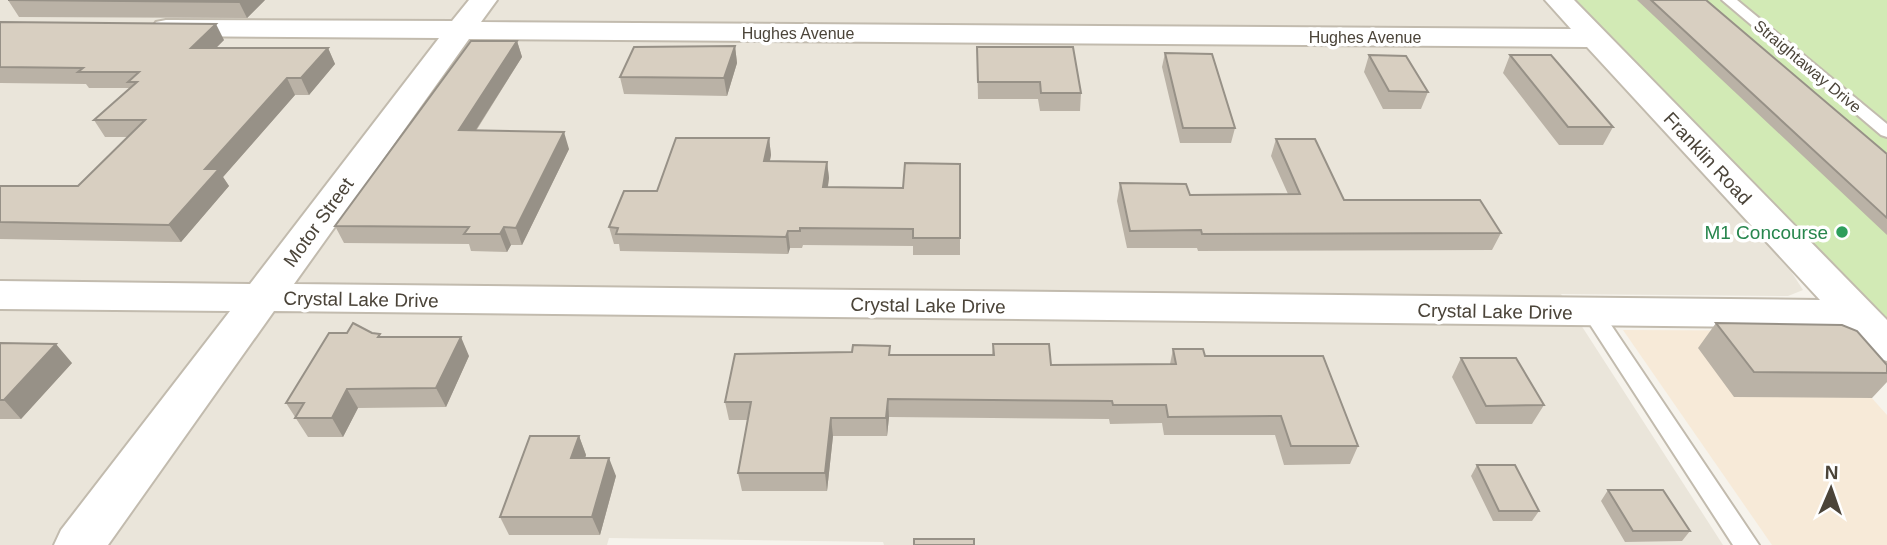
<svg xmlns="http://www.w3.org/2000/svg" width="1887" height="545" viewBox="0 0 1887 545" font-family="Helvetica,sans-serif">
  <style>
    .residential { fill: #eae5da }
    .commercial { fill: #f7ead8 }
    .green { fill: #d2eab5 }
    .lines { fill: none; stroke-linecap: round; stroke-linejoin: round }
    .lane-casing { stroke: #c2bbae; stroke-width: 4 }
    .street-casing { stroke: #c2bbae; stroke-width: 4 }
    .lane { fill: #fff; fill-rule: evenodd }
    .street { fill: #fff; fill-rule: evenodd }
    .wall { fill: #bab2a6 }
    .shaded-wall { fill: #979187 }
    .building { fill: #d8cfc1; stroke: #979187; stroke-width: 2 }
    .leisure-dot { fill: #2e9e5b; stroke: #fff; stroke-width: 2.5 }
    .labels { text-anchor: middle; stroke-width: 7; stroke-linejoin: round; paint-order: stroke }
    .far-street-label { font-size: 16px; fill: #4b4439; stroke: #fff }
    .street-label { font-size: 19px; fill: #4b4439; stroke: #fff }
    .leisure-label { font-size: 19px; fill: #27864d; stroke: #fff; text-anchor: end }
  </style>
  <rect width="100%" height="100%" fill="#f6f3ec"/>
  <!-- residential -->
  <path class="residential" d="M0,0H1544L1785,262L1803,290L1788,296L1561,294L1723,545H884L883,542L609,538L607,545H0Z"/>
  <!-- commercial -->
  <path class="commercial" d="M1623,330L1812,331L1887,415V545H1772Z"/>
  <!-- green -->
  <path class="green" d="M1573,0H1887V325Z"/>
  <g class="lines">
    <defs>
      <path id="lane" d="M1722,0H1737L1887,124V137L1881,135Z
        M1592,305L1599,307L1759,545H1733L1582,312L1585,307Z"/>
      <path id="street" d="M469,0H497L481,22L1571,29L1545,0H1574L1887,320V361L1872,357L1846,328L274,311L108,545H54L61,530L230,311L0,309V281L250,284L439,38L166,36L156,34L152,28L156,22L166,20L452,21ZM469,39L1587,47L1820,300L294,284Z"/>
    </defs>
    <!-- lane casing -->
    <use href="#lane" class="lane-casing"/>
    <!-- street casing -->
    <use href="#street" class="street-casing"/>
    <!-- lane -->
    <use href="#lane" class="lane"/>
    <!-- street -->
    <use href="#street" class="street"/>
  </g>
  <!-- wall -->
  <path class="wall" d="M8,0H265L247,18L19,17Z
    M1637,0H1706L1887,154V235Z
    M0,22L224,40L216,48H328L335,64L309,95H295L223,177L229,186L181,242L0,239V186H78L128,137H105L94,120L130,88H89L86,84L0,83Z
    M517,41L522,57L476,131L569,149L522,245H511L507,252L471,251L469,244L344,243L335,226Z
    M735,46L737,63L727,96L624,94L620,77Z
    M977,47L1081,93L1080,111H1040L1038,99H978Z
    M1165,53L1235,128L1231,143H1180L1162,67Z
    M1369,55L1428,92L1421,109H1383L1364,72Z
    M1510,55L1613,127L1603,145H1559L1503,73Z
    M769,138L771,155L770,161L827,162L829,178L828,187L903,188L960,164V255H913V246L803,245L802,248H790L788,254L620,251L619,244H614L609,227L657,191Z
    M1276,139L1344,200L1501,233L1492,250L1198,251L1197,248H1127L1117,201L1120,183L1190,195L1288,194L1271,156Z
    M1716,323L1887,365V382L1872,398L1734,397L1698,348Z
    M372,333L381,337L469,356L446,407L358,408L343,437H308L286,403Z
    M0,343L72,363L21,419H0Z
    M993,344L1051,365L1170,364L1173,349L1205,356L1358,446L1350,464L1284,465L1275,435H1164L1162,423L1110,424L1109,419L889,417L887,436H833L827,491H742L738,473L748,420H729L725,402L852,352L891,355H992Z
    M1461,358L1544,405L1532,424H1476L1452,377Z
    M579,436L586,455L585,458L616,476L600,535H509L500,517Z
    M1477,465L1539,511L1532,521H1493L1471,476Z
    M1608,490L1690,531L1682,541L1625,542L1601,501Z"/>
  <!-- shaded-wall -->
  <path class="shaded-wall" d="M240,0H265L247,18L239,2Z
    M216,24L224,40L200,64L191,48Z
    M517,41L522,57L465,147L459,130Z
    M735,46L737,63L727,96L724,78Z
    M328,48L335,64L309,95L301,78Z
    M287,78L295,95L223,177L229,186L181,242L169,225L205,169Z
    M564,132L569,149L522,245L516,228Z
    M769,138L771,155L766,178L764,161Z
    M827,162L829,178L825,204L823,187Z
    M504,227L511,245L507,252L500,234Z
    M788,231L790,248L788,254L786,237Z
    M461,337L469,356L446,407L436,388Z
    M56,344L72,363L21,419L4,400Z
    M347,389L358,408L343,437L332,418Z
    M888,399L889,417L887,436L886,418Z
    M831,418L833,436L827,491L825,473Z
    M579,436L586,455L579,477L571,458Z
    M609,458L616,476L600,535L592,517Z"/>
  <!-- building -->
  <path class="building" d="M8,0H240L239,2Z
    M1651,0H1706L1887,154V218Z
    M0,22L216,24L191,48H328L301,78H287L205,169H219L169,225L0,222V186H78L145,120H94L137,82H128L139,72H78L83,68L0,67Z
    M471,41H517L459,130L564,132L516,228L504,227L500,234H464L469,227L335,226Z
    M735,46L724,78L620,77L634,47Z
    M977,47H1073L1081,93H1041L1040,82H978Z
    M1165,53L1212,54L1235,128H1183Z
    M1369,55L1406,56L1428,92L1389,91Z
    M1510,55H1551L1613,127H1568Z
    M676,138H769L764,161L827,162L823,187L903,188L905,163L960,164V238H913V229L800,228V231H788L786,237L616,234L618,228L609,227L624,191H657Z
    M1276,139H1315L1344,200H1480L1501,233L1202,234L1201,230L1130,231L1120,183L1186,184L1190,195L1300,194Z
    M353,323L372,333L380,334L378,337H461L436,388L347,389L332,418H295L304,403H286L329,333H347Z
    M1716,323L1842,325L1857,331L1887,365V373L1754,372Z
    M0,343L56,344L4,400H0Z
    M993,344H1049L1051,365L1176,364L1173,349H1203L1205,356H1323L1358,446H1291L1281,416L1168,417L1166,405H1113L1112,401L888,399L886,418H831L825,473H738L751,402H725L735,354L852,352L853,345L890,346L889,355H994Z
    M1461,358H1516L1544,405L1486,406Z
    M530,436H579L571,458H609L592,517H500Z
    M1477,465H1515L1539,511H1499Z
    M1608,490H1663L1690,531H1633Z
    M914,539H974V545H914Z"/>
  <!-- markers -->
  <circle class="leisure-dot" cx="1842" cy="232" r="7"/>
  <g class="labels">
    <!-- far-street labels -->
    <g class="far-street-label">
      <text x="798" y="39">Hughes Avenue</text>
      <text x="1365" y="43">Hughes Avenue</text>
      <text transform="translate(1808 66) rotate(40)" y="6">Straightaway Drive</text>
    </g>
    <!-- street labels -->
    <g class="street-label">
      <text transform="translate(1708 158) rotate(47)" y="7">Franklin Road</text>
      <text transform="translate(318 222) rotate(-54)" y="7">Motor Street</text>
      <text transform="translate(361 299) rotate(1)" y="7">Crystal Lake Drive</text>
      <text transform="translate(928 305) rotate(1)" y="7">Crystal Lake Drive</text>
      <text transform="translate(1495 311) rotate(1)" y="7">Crystal Lake Drive</text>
    </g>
    <!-- leisure labels -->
    <g class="leisure-label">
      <text x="1828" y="239">M1 Concourse</text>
    </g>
  </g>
  <!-- north arrow -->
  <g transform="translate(1831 489) rotate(2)" stroke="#ffffff" stroke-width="5" paint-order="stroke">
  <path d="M0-5L12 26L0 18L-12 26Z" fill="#4b4439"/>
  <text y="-10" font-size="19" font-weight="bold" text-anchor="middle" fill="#4b4439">N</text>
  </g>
</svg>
